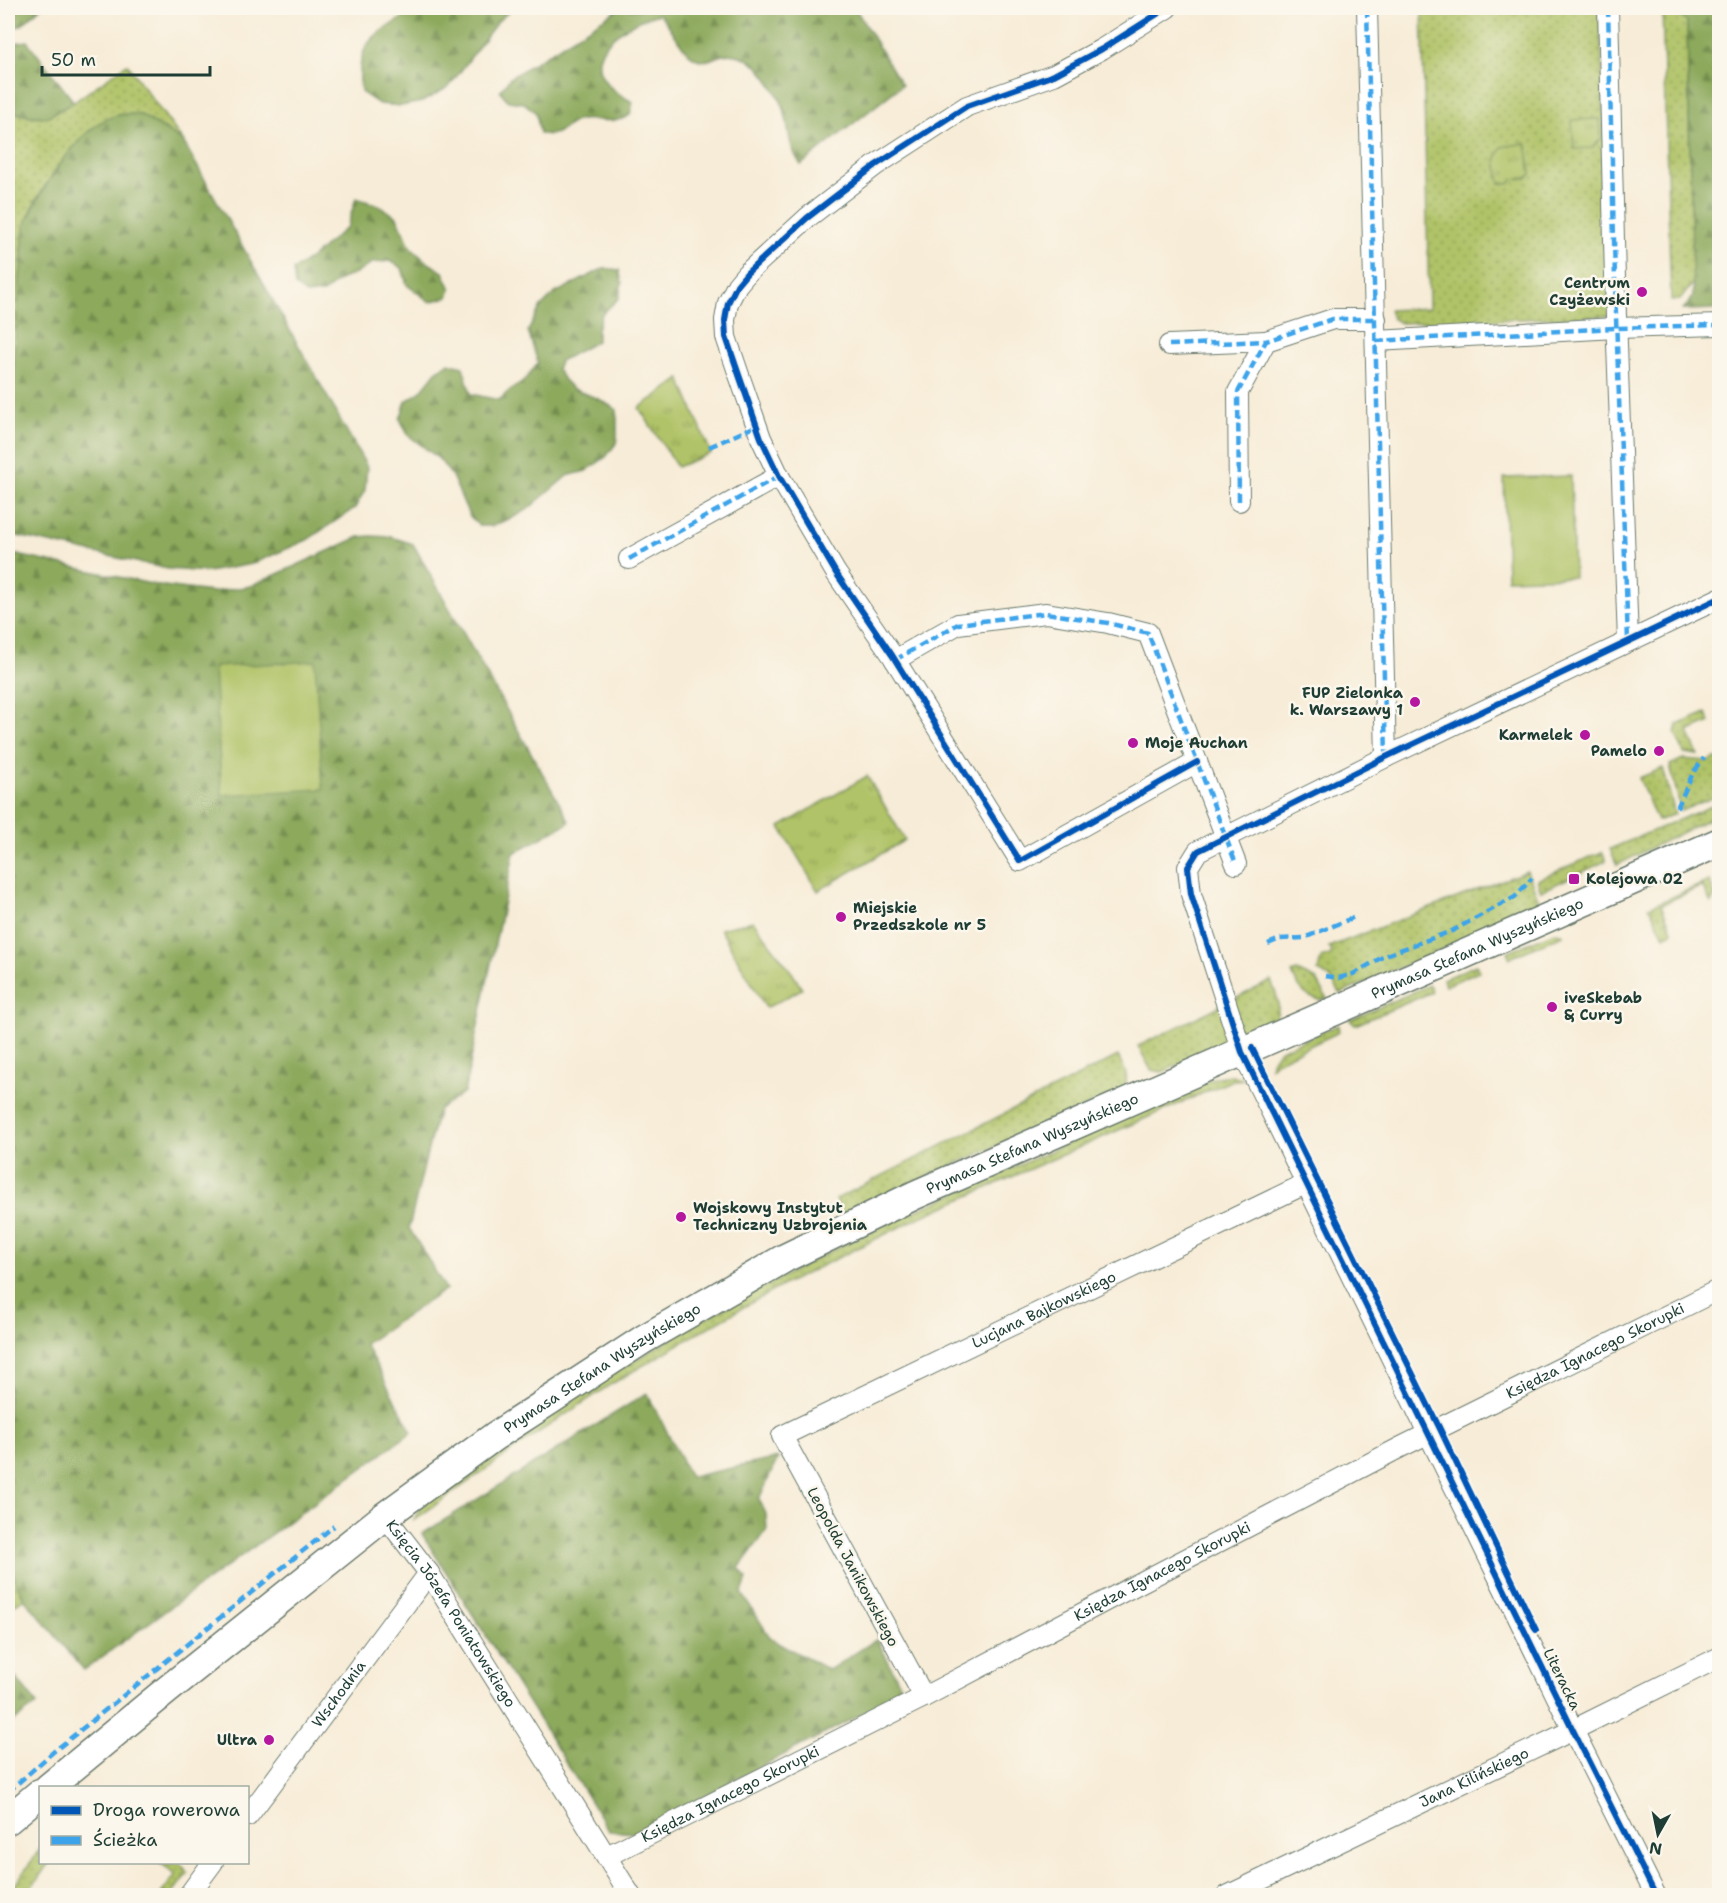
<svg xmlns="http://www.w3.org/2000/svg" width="1727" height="1903" viewBox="0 0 1727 1903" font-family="'Shantell Sans',sans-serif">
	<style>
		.grass { fill: url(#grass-dots); stroke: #68804e; stroke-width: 1.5 }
		.forest { fill: url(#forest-firs); stroke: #567348; stroke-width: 1.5 }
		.park { fill: url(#park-tufts); stroke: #68804e; stroke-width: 1.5 }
		.pitch { fill: #b0c367; stroke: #68804e; stroke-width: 1.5 }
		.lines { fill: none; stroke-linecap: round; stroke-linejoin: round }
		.street-casing { stroke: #6b7a6d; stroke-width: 22 }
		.secondary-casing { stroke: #6b7a6d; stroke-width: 31 }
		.street { stroke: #fff; stroke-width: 20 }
		.secondary { stroke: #fff; stroke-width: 28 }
		.quiet { stroke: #3da4eb; stroke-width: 4.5; stroke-dasharray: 9 4.5; stroke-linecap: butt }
		.cycleway-casing { stroke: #fbf7ec; stroke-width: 10 }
		.cycleway { stroke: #0057b8; stroke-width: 6 }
		.poi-dot { fill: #b5179e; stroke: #fbf7ec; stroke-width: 2 }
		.labels { text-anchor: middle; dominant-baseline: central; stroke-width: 5; stroke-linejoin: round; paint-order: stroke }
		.poi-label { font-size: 15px; font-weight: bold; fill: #1f3d34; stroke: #fbf7ec; text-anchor: end }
		.street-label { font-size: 15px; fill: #1f3d34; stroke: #fbf7ec }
	</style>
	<defs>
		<pattern id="grass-dots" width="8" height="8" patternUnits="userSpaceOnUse" patternTransform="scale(1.5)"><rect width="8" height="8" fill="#b0c367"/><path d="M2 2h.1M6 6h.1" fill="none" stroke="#8fa056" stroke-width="1.8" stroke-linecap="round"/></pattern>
		<pattern id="forest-firs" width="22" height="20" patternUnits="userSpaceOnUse" patternTransform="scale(1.5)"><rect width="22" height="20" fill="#8ca95c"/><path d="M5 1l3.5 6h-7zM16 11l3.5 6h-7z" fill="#728b4d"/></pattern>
		<pattern id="park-tufts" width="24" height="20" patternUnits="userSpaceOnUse" patternTransform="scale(1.5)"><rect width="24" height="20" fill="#b0c367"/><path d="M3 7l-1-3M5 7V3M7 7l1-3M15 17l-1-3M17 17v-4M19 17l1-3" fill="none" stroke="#8fa056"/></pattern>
	</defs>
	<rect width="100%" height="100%" fill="#fbf7ec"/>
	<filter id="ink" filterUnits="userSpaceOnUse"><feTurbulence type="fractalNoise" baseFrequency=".0167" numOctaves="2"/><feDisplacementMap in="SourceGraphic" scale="12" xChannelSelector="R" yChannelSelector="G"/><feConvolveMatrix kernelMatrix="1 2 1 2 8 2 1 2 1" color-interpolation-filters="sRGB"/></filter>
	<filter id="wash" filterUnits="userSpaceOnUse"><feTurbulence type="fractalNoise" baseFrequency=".008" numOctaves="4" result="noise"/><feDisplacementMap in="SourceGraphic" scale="24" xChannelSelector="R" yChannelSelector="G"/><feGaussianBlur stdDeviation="1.35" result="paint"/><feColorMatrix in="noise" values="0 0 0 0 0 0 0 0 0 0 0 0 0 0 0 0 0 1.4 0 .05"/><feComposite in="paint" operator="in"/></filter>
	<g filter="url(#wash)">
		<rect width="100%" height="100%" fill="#f7ecd7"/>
		<!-- grass -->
		<path class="grass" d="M 1382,8 L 1600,8 L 1611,316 L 1400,323 L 1392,318 L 1389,310 L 1429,308 L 1422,8 L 1382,9 Z
			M 1662,8 L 1670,8 L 1687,22 L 1693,283 L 1680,300 L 1671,301 Z
			M 127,64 L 183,141 L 141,115 L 79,141 L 58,166 L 36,200 L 24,227 L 8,439 L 8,106 L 14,112 L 28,116 L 47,117 L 74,102 Z
			M 1706,713 L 1710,722 L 1688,732 L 1698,755 L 1684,753 L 1675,733 L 1677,725 Z
			M 1715,758 L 1719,759 L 1719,795 L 1681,811 L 1670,765 L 1683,759 L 1708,761 Z
			M 1663,768 L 1675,814 L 1657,821 L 1639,778 Z
			M 1719,803 L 1719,814 L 1617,865 L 1610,849 Z
			M 1602,852 L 1606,861 L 1541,891 L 1537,880 Z
			M 1527,871 L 1539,901 L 1512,919 L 1340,994 C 1335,983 1330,976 1318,971 L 1321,958 L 1332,954 L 1329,947 Z
			M 1709,881 L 1715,895 L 1711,903 L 1702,886 L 1661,905 L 1673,932 L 1664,936 L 1649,907 Z
			M 1555,932 L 1561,933 L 1563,935 L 1510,958 L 1507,952 Z
			M 1476,965 L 1479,971 L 1445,986 L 1443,979 Z
			M 1297,971 L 1317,980 L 1327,999 C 1309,1003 1298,989 1292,973 Z
			M 1271,981 C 1278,997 1284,1013 1269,1025 L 1162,1072 L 1151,1070 L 1138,1046 Z
			M 1429,985 L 1432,992 L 1355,1025 L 1350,1020 Z
			M 1338,1025 L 1339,1032 L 1276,1062 L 1270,1068 L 1273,1058 L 1280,1050 Z
			M 1118,1056 C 1124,1069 1132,1078 1121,1091 L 842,1214 L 836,1199 Z
			M 1232,1075 L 1245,1079 L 1233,1080 L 916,1219 L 785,1284 L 698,1333 L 610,1385 L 526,1441 L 414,1520 L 419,1509 L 424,1503 L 452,1482 L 606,1378 L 693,1325 L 846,1243 L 911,1213 L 1217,1077 Z
			M 8,1565 L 24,1598 L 8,1610 Z
			M 40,1849 L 40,1862 L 49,1863 C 35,1881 32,1896 8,1895 Z
			M 160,1863 L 180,1863 L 188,1873 L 171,1895 L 160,1895 L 176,1874 Z"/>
		<!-- forest -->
		<path class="forest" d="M 8,8 L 40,8 L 21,26 L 8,28 Z
			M 418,8 L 513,8 L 497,22 L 449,87 L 422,102 L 401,106 L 379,104 L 361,92 C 353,36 380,34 418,8 Z
			M 620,8 L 855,8 L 902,85 L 801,165 C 788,146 790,135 785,113 C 783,100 766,76 757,66 C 747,57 732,51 719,56 C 711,59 706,63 697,59 C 682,54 672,25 659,14 C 608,28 567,69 633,102 L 630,115 C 613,126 597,117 579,120 C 570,122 563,131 554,134 C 550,135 545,134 540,134 L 536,113 L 524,103 L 508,101 L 500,91 L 510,78 Z
			M 1670,8 L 1719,8 L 1719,309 L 1683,310 L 1693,297 L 1687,22 Z
			M 27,41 L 74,102 L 47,117 L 28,116 L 14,112 L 8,106 L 8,44 Z
			M 132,114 L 141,115 L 183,141 L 367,467 L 365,490 L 355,508 L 307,540 L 252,564 L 208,572 L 168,569 L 8,534 L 8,439 L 24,227 C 39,194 79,123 118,115 C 122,114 127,114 132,114 Z
			M 356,198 L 378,205 L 397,217 L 411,248 L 427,262 L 443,272 L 451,289 L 448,297 L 430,302 L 407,285 L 402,268 L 390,261 L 372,263 L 357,273 L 341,279 L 323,293 L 306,294 L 295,286 L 293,270 L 311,258 L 347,227 Z
			M 604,268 L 619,270 L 622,283 L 619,298 L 602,314 L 597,329 L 597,341 L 560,361 L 557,369 L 564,380 L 573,389 L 599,399 L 617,410 L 617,442 L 606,457 L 586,471 L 567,476 L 527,510 L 514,517 L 492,526 L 479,526 L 469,515 L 452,476 L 439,459 L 408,435 L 400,419 L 406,401 L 420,392 L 436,372 L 449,363 L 463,367 L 471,394 L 499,400 L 509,391 L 524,381 L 538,363 L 528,331 L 540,308 L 555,293 Z
			M 371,536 L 391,537 L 413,544 L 570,822 L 514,853 L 464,1093 L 439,1109 L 430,1141 L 409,1228 L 446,1289 L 365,1344 L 412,1432 L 84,1670 L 24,1598 L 8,1565 L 8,553 L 156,585 L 212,592 L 251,586 L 359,537 Z
			M 647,1393 L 690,1477 L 778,1458 L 759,1499 L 766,1514 L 767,1530 L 739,1568 L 747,1579 L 742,1593 L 771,1639 L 829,1670 L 877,1639 L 904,1692 L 634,1833 L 609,1831 L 422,1534 Z
			M 8,1668 L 37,1704 L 8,1726 Z"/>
		<!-- park -->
		<path class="park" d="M 1600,119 L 1601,139 L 1592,148 L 1574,149 L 1572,120 Z
			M 1526,143 L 1531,174 L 1527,178 L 1513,179 L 1510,184 L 1500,183 L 1496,160 L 1502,147 Z
			M 680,379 L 711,453 L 677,467 L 639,408 Z
			M 867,776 L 905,840 L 818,891 L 780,827 Z
			M 753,921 L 793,974 L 802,989 L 766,1008 L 720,929 Z"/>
		<!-- pitch -->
		<path class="pitch" d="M 1571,476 L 1574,577 L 1507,579 L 1504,478 Z
			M 315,661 L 323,789 L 222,795 L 214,667 Z"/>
	</g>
	<g filter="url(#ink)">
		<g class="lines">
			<!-- street casing -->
			<g class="street-casing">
				<g id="street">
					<path d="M 1167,8 L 1102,49 L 1054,75 L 967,106 L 876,165 L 807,218 L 747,273 L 737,285 L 728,303 L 725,320 L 726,337 L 739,375 L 761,438 L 779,476 L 836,573 L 892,655 L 1020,861 L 1197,762"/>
					<path d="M 1367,8 L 1386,757"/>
					<path d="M 1608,8 L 1616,317 L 1628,641"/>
					<path d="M 1376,341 L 1616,328 L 1720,325"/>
					<path d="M 1169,345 L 1266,341"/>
					<path d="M 1239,501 L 1238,392 L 1266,341 L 1333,319 L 1376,319"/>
					<path d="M 629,559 L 779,476"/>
					<path d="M 895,660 L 958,624 L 1046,613 L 1108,623 L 1148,633 L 1236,864"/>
					<path id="s1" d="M 385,1516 L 429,1573 L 631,1896"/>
					<path id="s2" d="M 924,1697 L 782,1436 L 1307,1183"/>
					<path id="s3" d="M 248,1816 L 429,1573"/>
					<path id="s4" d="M 607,1856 L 924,1697 L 1130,1588 L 1401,1447 L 1720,1289"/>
					<path d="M 188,1896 L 213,1862"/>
					<path id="s5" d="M 1227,1896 L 1573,1730 L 1720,1657"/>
					<path d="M 1656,1896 L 1573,1730 L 1242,1052 L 1191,894 L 1188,867 L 1198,851 L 1386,757 L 1720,598"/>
				</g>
			</g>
			<!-- secondary casing -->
			<g class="secondary-casing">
				<g id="secondary">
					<path id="s6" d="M 48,1788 L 167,1690 L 385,1516 L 495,1436 L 644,1339 L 785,1258 L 915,1195 L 1720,842"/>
					<path d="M 8,1820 L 40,1793"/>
				</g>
			</g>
			<!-- street -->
			<use href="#street" class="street"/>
			<!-- secondary -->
			<use href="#secondary" class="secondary"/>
			<!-- quiet -->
			<path class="quiet" d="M 1367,8 L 1386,757
				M 1608,8 L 1616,317 L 1628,641
				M 1376,341 L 1616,328 L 1720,325
				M 1169,345 L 1266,341
				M 709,447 L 756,426
				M 1239,501 L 1238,392 L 1266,341 L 1333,319 L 1376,319
				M 629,559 L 779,476
				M 895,660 L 958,624 L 1046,613 L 1108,623 L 1148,633 L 1236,864
				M 1677,808 L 1693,773 L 1704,758
				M 1268,944 L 1280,939 L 1304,938 L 1357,916
				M 1325,976 L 1339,978 L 1353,974 L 1386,955 L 1452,931 L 1515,897 L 1532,878
				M 8,1792 L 52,1753 L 334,1526"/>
			<!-- cycleway casing -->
			<g class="cycleway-casing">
				<path id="cycleway" d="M 1167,8 L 1102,49 L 1054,75 L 967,106 L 876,165 L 807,218 L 747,273 L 737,285 L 728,303 L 725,320 L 726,337 L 739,375 L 761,438 L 779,476 L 836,573 L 892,655 L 1020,861 L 1197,762
					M 1252,1048 L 1440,1429 L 1536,1630
					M 1656,1896 L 1573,1730 L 1242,1052 L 1191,894 L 1188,867 L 1198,851 L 1386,757 L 1720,598"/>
			</g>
			<!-- cycleway -->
			<use href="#cycleway" class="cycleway"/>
		</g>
	</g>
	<!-- markers -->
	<g class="poi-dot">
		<circle cx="1642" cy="292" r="6"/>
		<circle cx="1415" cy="702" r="6"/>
		<circle cx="1585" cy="735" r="6"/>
		<circle cx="1133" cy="743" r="6"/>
		<circle cx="1659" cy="751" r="6"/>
		<rect x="1568" y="873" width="12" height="12" rx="3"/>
		<circle cx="841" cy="917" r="6"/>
		<circle cx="1552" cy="1007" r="6"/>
		<circle cx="681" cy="1217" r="6"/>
		<circle cx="269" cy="1740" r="6"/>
	</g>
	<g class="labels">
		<!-- poi labels -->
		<g class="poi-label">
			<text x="1630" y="283">Centrum<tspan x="1630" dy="17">Czyżewski</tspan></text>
			<text x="1403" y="693">FUP Zielonka<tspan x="1403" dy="17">k. Warszawy 1</tspan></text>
			<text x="1573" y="735">Karmelek</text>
			<text x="1145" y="743" text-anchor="start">Moje Auchan</text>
			<text x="1647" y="751">Pamelo</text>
			<text x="1586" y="879" text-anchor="start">Kolejowa 02</text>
			<text x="853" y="908" text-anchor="start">Miejskie<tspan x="853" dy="17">Przedszkole nr 5</tspan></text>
			<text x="1564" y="998" text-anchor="start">iveSkebab<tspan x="1564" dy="17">&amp; Curry</tspan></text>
			<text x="693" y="1208" text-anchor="start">Wojskowy Instytut<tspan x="693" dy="17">Techniczny Uzbrojenia</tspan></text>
			<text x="257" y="1740">Ultra</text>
		</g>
		<!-- street labels -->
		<g class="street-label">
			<text stroke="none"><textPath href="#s6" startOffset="1668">Prymasa Stefana Wyszyńskiego</textPath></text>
			<text stroke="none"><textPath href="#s6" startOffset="1182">Prymasa Stefana Wyszyńskiego</textPath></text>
			<text stroke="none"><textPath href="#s2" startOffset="588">Lucjana Bajkowskiego</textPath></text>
			<text stroke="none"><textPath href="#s4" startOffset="1110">Księdza Ignacego Skorupki</textPath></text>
			<text stroke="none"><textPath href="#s6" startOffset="696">Prymasa Stefana Wyszyńskiego</textPath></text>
			<text transform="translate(853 1567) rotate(62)">Leopolda Janikowskiego</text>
			<text stroke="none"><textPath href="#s4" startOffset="624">Księdza Ignacego Skorupki</textPath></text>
			<text stroke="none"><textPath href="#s1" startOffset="118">Księcia Józefa Poniatowskiego</textPath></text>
			<text transform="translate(1562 1679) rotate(64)">Literacka</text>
			<text stroke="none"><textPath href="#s3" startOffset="152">Wschodnia</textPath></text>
			<text stroke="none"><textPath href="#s5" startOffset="274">Jana Kilińskiego</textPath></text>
			<text stroke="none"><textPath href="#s4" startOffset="138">Księdza Ignacego Skorupki</textPath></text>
		</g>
	</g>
	<!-- margin -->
	<rect width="1727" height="1903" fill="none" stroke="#fbf7ec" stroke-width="30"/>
	<!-- legend -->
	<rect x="39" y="1786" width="210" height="78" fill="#fbf7ec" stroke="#a3ada2" stroke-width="1.5"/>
	<rect x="51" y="1806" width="30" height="9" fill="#0057b8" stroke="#a3ada2" stroke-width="1.5"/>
	<text x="93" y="1816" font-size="18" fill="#1f3d34">Droga rowerowa</text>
	<rect x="51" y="1836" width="30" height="9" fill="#3da4eb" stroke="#a3ada2" stroke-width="1.5"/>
	<text x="93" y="1846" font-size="18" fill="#1f3d34">Ścieżka</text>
	<!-- north arrow -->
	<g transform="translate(1658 1834) rotate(189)" stroke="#fbf7ec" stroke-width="4.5" paint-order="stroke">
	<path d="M0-4.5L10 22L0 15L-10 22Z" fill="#1f3d34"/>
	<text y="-9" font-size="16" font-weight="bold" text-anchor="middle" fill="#1f3d34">N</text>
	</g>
	<!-- scale -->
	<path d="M42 66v9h168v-9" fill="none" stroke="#1f3d34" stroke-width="3"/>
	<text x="51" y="66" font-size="18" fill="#1f3d34" stroke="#fbf7ec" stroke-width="4.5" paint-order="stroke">50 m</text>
</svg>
